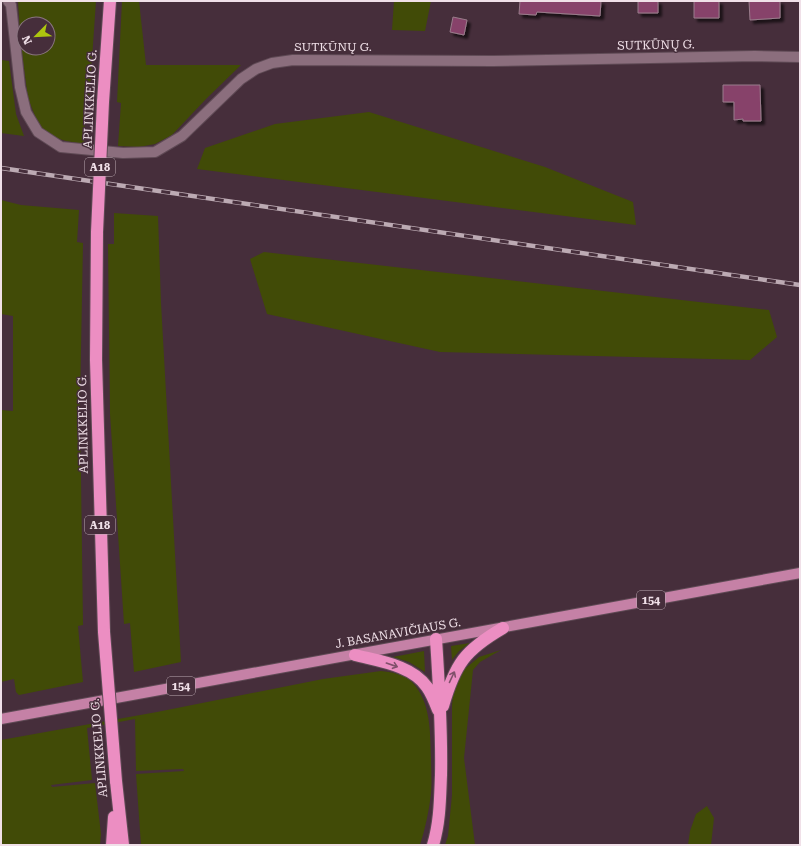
<svg xmlns="http://www.w3.org/2000/svg" width="801" height="846" viewBox="0 0 801 846" font-family="'Roboto Serif',serif">
	<style>
		.green { fill: #414b07; fill-rule: evenodd }
		.building { fill: #87436a; stroke: #997c8b; filter: url(#shadow) }
		.lines { fill: none; stroke-linecap: round; stroke-linejoin: round }
		.street-casing { stroke: #5f4a55; stroke-width: 12 }
		.primary-casing { stroke: #5f4a55; stroke-width: 12 }
		.highway-casing { stroke: #5f4a55; stroke-width: 14 }
		.street { stroke: #8b6e7d; stroke-width: 10 }
		.primary { stroke: #c581a6; stroke-width: 10 }
		.highway { stroke: #ec8ec2; stroke-width: 12 }
		.rail-casing { stroke: #bcaab3; stroke-width: 4.5 }
		.rail { stroke: #462e3b; stroke-width: 3; stroke-dasharray: 9; stroke-linecap: butt }
		.highway-bridge-casing { stroke: #5f4a55; stroke-width: 14; stroke-linecap: butt }
		.highway-bridge { stroke: #ec8ec2; stroke-width: 12 }
		.oneway { stroke: #80506a }
		.labels { text-anchor: middle; dominant-baseline: central; stroke-width: 3; stroke-linejoin: round; paint-order: stroke }
		.shield { fill: #462e3b; stroke: #bdabb4; stroke-width: 1 }
		.shield-label { font-size: 11px; font-weight: bold; fill: #f0e0e8 }
		.street-label { font-size: 12px; fill: #f0e0e8; stroke: #462e3b }
	</style>
	<defs>
		<filter id="shadow"><feDropShadow dx="3.5" dy="3.5" stdDeviation="1" flood-color="#0009"/></filter>
	</defs>
	<rect width="100%" height="100%" fill="#462e3b"/>
	<!-- green -->
	<path class="green" d="M 20,1 L 96,1 L 89,102 L 86,102 L 84,144 L 66,141 L 53,137 L 43,129 L 35,116 L 28,98 L 21,46 L 18,2 ZM 24,24 L 48,24 L 48,48 L 24,48 Z
		M 122,1 L 139,1 L 146,65 L 241,65 L 206,99 L 172,135 L 155,144 L 139,147 L 118,146 L 121,103 L 117,102 Z
		M 394,1 L 431,1 L 425,31 L 392,30 Z
		M 1,60 L 9,61 L 16,114 L 24,136 L 1,133 Z
		M 369,112 L 545,167 L 633,202 L 636,225 L 197,169 L 205,148 L 275,124 Z
		M 1,200 L 21,205 L 79,210 L 77,242 L 83,243 L 80,403 L 83,625 L 78,626 L 83,682 L 19,695 L 16,692 L 14,679 L 1,682 L 1,410 L 13,411 L 13,316 L 1,314 Z
		M 114,213 L 158,216 L 161,303 L 181,662 L 134,672 L 130,623 L 124,624 L 110,414 L 108,244 L 114,244 Z
		M 264,252 L 769,310 L 777,337 L 750,360 L 440,352 L 267,314 L 250,259 Z
		M 470,643 L 459,651 L 452,660 L 451,646 Z
		M 501,650 L 480,662 L 473,670 L 464,758 L 475,845 L 445,845 L 448,836 L 452,795 L 452,705 L 454,687 L 461,672 L 479,657 Z
		M 424,651 L 425,672 L 409,662 L 393,657 Z
		M 381,671 C 391,672 404,674 412,682 C 431,702 430,731 431,757 C 431,769 432,782 431,794 C 429,811 425,829 420,845 L 141,845 L 136,774 L 184,771 L 183,769 L 136,771 L 135,719 L 87,728 L 92,780 L 51,785 L 52,787 L 95,783 L 101,834 L 100,845 L 1,845 L 1,740 L 157,712 L 323,679 Z
		M 707,806 L 714,818 L 711,845 L 688,845 L 690,831 L 696,814 Z"/>
	<!-- building -->
	<path class="building" d="M 520,1 L 601,1 L 600,16 L 537,12 L 536,15 L 519,14 Z
		M 638,1 L 658,1 L 658,13 L 638,13 Z
		M 694,1 L 719,1 L 719,18 L 694,18 Z
		M 749,1 L 780,1 L 780,18 L 750,20 Z
		M 453,17 L 467,20 L 464,35 L 450,32 Z
		M 723,85 L 760,85 L 761,121 L 743,121 L 743,119 L 734,120 L 734,102 L 723,102 Z"/>
	<g class="lines">
		<!-- street casing -->
		<g class="street-casing">
			<path id="street" d="M 8,1 L 11,5 L 20,87 L 26,112 L 38,132 L 61,147 L 123,153 L 155,152 L 182,136 L 241,79 L 256,69 L 272,63 L 293,60 L 493,61 L 755,56 L 800,57"/>
		</g>
		<!-- primary casing -->
		<g class="primary-casing">
			<path id="primary" d="M 1,719 L 800,573"/>
		</g>
		<!-- highway casing -->
		<g class="highway-casing">
			<path id="highway" d="M 103,102 L 110,1
				M 97,232 L 96,360 L 104,632
				M 355,655 C 378,661 412,665 427,687 C 432,694 435,702 438,710
				M 443,706 C 455,664 465,650 503,628
				M 116,781 L 123,845
				M 112,845 L 114,817
				M 433,845 C 440,822 440,799 441,775 C 442,730 439,684 436,639"/>
		</g>
		<!-- street -->
		<use href="#street" class="street"/>
		<!-- primary -->
		<use href="#primary" class="primary"/>
		<!-- highway -->
		<use href="#highway" class="highway"/>
		<!-- rail casing -->
		<g class="rail-casing">
			<path id="rail" d="M 1,168 L 800,285"/>
		</g>
		<!-- rail -->
		<use href="#rail" class="rail"/>
		<!-- highway-bridge casing -->
		<g class="highway-bridge-casing">
			<path id="highway-bridge" d="M 97,232 L 103,102
				M 104,632 L 116,781"/>
		</g>
		<!-- highway-bridge -->
		<use href="#highway-bridge" class="highway-bridge"/>
	</g>
	<!-- one-way arrows -->
	<defs><path id="oneway-shaft" d="M-6 0H5M1.5-3L5.5 0L1.5 3" fill="none" stroke-width="1.6" stroke-linecap="round" stroke-linejoin="round"/></defs>
	<g class="oneway">
		<use href="#oneway-shaft" transform="translate(392 665) rotate(19)"/>
		<use href="#oneway-shaft" transform="translate(452 677) rotate(-65)"/>
	</g>
	<g class="labels">
		<!-- shield labels -->
		<g class="shield">
			<rect x="85" y="158" width="30" height="18" rx="3"/>
			<rect x="85" y="516" width="30" height="18" rx="3"/>
			<rect x="637" y="591" width="28" height="18" rx="3"/>
			<rect x="167" y="677" width="28" height="18" rx="3"/>
		</g>
		<g class="shield-label">
			<text x="100" y="167">A18</text>
			<text x="100" y="525">A18</text>
			<text x="651" y="600">154</text>
			<text x="181" y="686">154</text>
		</g>
		<!-- street labels -->
		<g class="street-label">
			<text transform="translate(656 45) rotate(-1)">SUTKŪNŲ G.</text>
			<text x="333" y="47">SUTKŪNŲ G.</text>
			<text transform="translate(90 99) rotate(-87)">APLINKKELIO G.</text>
			<text transform="translate(83 424) rotate(-91)">APLINKKELIO G.</text>
			<text transform="translate(398 633) rotate(-10)">J. BASANAVIČIAUS G.</text>
			<text transform="translate(99 748) rotate(-95)">APLINKKELIO G.</text>
		</g>
	</g>
	<!-- border -->
	<rect width="801" height="846" fill="none" stroke="#f0e0e8" stroke-width="4"/>
	<!-- north arrow -->
	<g transform="translate(36 36) rotate(246)"><circle r="19" fill="#462e3b" stroke="#8a7580"/>
	<path d="M0-3L7 15L0 10L-7 15Z" fill="#adc60f"/>
	<text y="-6" font-size="11" font-weight="bold" text-anchor="middle" fill="#f0e0e8">N</text>
	</g>
</svg>
